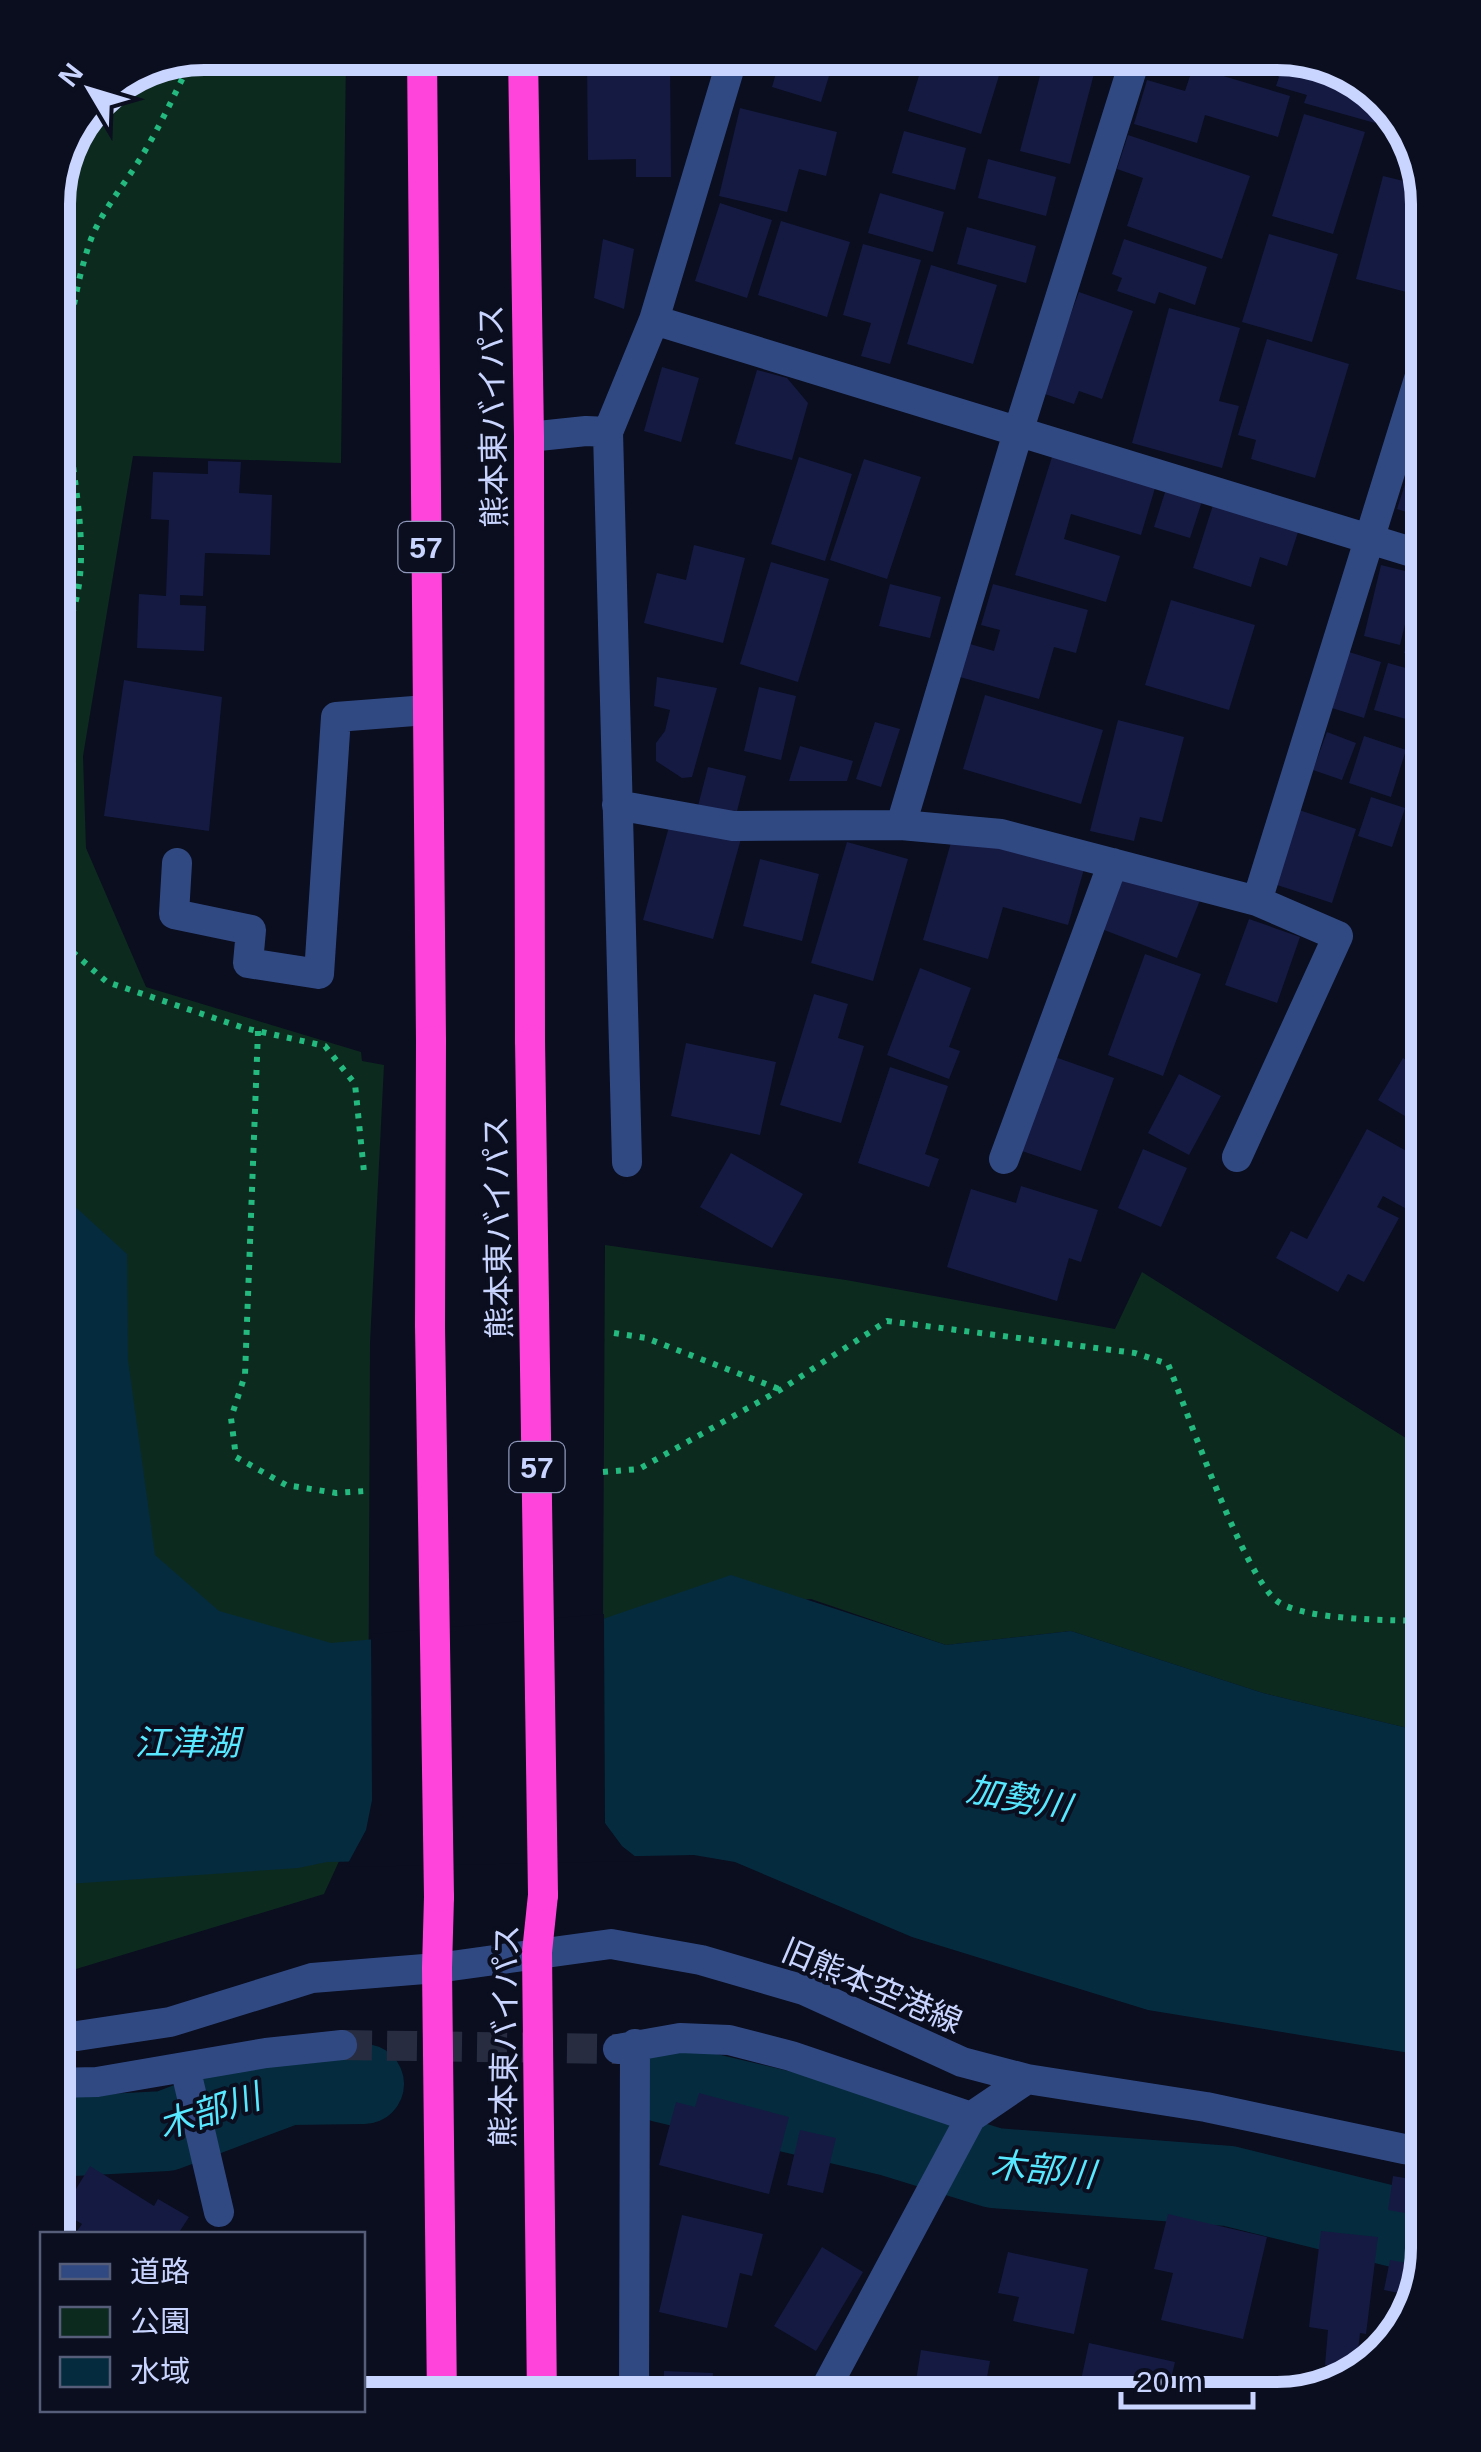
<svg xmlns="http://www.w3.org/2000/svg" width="1481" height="2452" viewBox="0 0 1481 2452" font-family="Helvetica,'Noto Sans JP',sans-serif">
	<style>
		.green { fill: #0d2a1f }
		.water { fill: #052c3e }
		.pier { fill: #0a0e1f }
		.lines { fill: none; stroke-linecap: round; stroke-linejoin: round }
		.river { stroke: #052c3e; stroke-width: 80 }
		.building { fill: #151a42 }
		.minor-tunnel { stroke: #272c41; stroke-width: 30; stroke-dasharray: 30 15; stroke-linecap: butt }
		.path { stroke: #23b97f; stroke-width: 6; stroke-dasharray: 5 8; stroke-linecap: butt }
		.minor { stroke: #314983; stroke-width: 30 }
		.highway { stroke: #ff44db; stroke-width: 30 }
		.highway-bridge { stroke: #ff44db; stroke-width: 30 }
		.labels { text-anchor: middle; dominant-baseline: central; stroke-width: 8; stroke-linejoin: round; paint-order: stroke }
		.shield { fill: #0a0e1f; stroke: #9099bc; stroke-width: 2.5 }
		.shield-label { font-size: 30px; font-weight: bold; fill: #c9d4ff }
		.street-label { font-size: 32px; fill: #c9d4ff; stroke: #0a0e1f }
		.water-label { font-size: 35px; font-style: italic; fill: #57e8ff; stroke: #0a0e1f }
		.rim { fill: none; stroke: #c9d4ff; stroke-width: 12 }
	</style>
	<rect width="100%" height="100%" fill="#0a0e1f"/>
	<!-- green -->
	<path class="green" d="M 204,53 L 346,53 L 341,463 L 133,456 L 83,756 L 86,848 L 146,987 L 361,1052 L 362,1061 L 384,1065 L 370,1343 L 368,1798 L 324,1894 L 53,1976 L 53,195 L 97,97 Z
		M 605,1245 L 846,1280 L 1115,1329 L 1142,1272 L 1428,1452 L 1428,1733 L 1263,1693 L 1071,1631 L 946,1645 L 811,1599 L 603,1619 Z"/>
	<!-- water -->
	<path class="water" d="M 53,1163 L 70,1202 L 127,1254 L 128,1360 L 155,1555 L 219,1611 L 331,1643 L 603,1619 L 731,1575 L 946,1645 L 1071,1631 L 1263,1693 L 1428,1733 L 1428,2056 L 1148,2010 L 912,1937 L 735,1862 L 694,1855 L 327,1862 L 298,1868 L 53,1885 Z"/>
	<!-- pier -->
	<path class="pier" d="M 604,1614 L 605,1823 L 622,1846 L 641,1861 L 346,1867 L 366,1830 L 372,1800 L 371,1634 Z"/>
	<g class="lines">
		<!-- river -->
		<path class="river" d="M 661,2082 L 890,2136 L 994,2168 L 1229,2186 L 1428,2235
			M 53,2137 L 166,2131 L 288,2085 L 364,2084"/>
	</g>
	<!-- building -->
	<path class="building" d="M 782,53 L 836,53 L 821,102 L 772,87 Z
		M 926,53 L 1006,53 L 981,134 L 908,111 Z
		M 1046,53 L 1099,55 L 1070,164 L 1020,151 Z
		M 1193,53 L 1235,53 L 1231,65 Z
		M 670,60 L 671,177 L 636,177 L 636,159 L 588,160 L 587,62 Z
		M 1315,62 L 1362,78 L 1381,101 L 1375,123 L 1304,103 L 1307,95 L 1276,86 L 1281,71 L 1310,79 Z
		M 1193,67 L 1290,96 L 1278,137 L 1205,115 L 1197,143 L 1134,124 L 1147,80 L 1185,91 Z
		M 740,108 L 837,132 L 826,176 L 799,169 L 787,212 L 719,196 Z
		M 1304,114 L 1365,132 L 1333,234 L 1272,216 Z
		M 904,131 L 966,148 L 955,190 L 892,173 Z
		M 1128,135 L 1250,176 L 1222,259 L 1127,226 L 1143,178 L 1117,169 Z
		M 988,159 L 1056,177 L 1046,216 L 978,198 Z
		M 1383,176 L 1424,186 L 1428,204 L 1426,297 L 1356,279 Z
		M 880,193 L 944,212 L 933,252 L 868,233 Z
		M 720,203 L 772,220 L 747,298 L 695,281 Z
		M 781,221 L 850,242 L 827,317 L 758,295 Z
		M 967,227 L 1036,246 L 1026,283 L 957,264 Z
		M 1269,234 L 1338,254 L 1312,342 L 1242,322 Z
		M 603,239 L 634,249 L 624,309 L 594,298 Z
		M 1124,239 L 1207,267 L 1195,305 L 1159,292 L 1155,304 L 1117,291 L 1122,278 L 1112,274 Z
		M 863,244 L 921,260 L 890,364 L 861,356 L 871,323 L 843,315 Z
		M 931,265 L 997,285 L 973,364 L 907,344 Z
		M 1079,292 L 1133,311 L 1102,399 L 1079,391 L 1074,404 L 1042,393 Z
		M 1169,308 L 1240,328 L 1219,401 L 1239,406 L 1222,468 L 1132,443 Z
		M 1267,339 L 1349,364 L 1315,478 L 1251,459 L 1256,440 L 1238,435 Z
		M 662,367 L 699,378 L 681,442 L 644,431 Z
		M 757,370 L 787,378 L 808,403 L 792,460 L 735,444 Z
		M 1417,447 L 1428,451 L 1428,519 L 1397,509 Z
		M 799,457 L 852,474 L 825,561 L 771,544 Z
		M 1052,457 L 1155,488 L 1141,535 L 1071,514 L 1064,539 L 1120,556 L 1106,602 L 1015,575 Z
		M 864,459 L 921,477 L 887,579 L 830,560 Z
		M 208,461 L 241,462 L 239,493 L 272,495 L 270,555 L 205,553 L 203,596 L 180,595 L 180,605 L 206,606 L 204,651 L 137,648 L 139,594 L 166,596 L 169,520 L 151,519 L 153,472 L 208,474 Z
		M 1167,486 L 1203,498 L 1190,538 L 1154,527 Z
		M 1213,505 L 1298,532 L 1287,566 L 1260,557 L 1251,587 L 1193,568 Z
		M 694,545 L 745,558 L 723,643 L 644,623 L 657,573 L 686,580 Z
		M 771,562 L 829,579 L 798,682 L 740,664 Z
		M 1381,565 L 1417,574 L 1400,645 L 1364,636 Z
		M 1425,576 L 1428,577 L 1428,660 L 1404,653 Z
		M 890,584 L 941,597 L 930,638 L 879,626 Z
		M 993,584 L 1088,610 L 1076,653 L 1054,647 L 1039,699 L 960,677 L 970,644 L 994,651 L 1000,630 L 981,625 Z
		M 1171,600 L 1255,625 L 1229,710 L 1145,685 Z
		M 1349,652 L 1381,662 L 1364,718 L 1332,708 Z
		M 1388,663 L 1427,674 L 1413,721 L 1374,710 Z
		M 657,677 L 717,688 L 692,777 L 682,778 L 656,761 L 656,743 L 665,731 L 670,710 L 654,706 Z
		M 124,680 L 222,697 L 209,831 L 104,816 Z
		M 759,687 L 796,696 L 781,760 L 744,751 Z
		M 985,695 L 1103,730 L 1081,804 L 963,769 Z
		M 1118,720 L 1184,737 L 1162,822 L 1140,817 L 1134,841 L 1090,831 Z
		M 1427,720 L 1428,720 L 1428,790 L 1409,784 Z
		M 875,722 L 900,729 L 881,787 L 856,779 Z
		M 1327,732 L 1356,743 L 1342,780 L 1313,770 Z
		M 1364,736 L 1406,750 L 1391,797 L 1349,783 Z
		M 800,746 L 853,761 L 847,781 L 789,781 Z
		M 708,767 L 746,776 L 736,815 L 698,806 Z
		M 1371,797 L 1405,808 L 1392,847 L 1358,836 Z
		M 1296,809 L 1356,829 L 1332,903 L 1271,883 Z
		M 672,816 L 742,835 L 713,939 L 643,920 Z
		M 954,832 L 1084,869 L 1068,925 L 1003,907 L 988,959 L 923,940 Z
		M 847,842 L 908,859 L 873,981 L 811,963 Z
		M 760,859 L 819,874 L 802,941 L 743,926 Z
		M 1122,870 L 1200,900 L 1177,958 L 1099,928 Z
		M 1249,919 L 1300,937 L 1277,1003 L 1225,985 Z
		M 1428,928 L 1428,954 L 1425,955 L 1416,933 Z
		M 1145,954 L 1201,974 L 1163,1076 L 1108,1055 Z
		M 1428,964 L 1428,1033 L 1426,1033 L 1420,965 Z
		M 920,968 L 971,988 L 949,1047 L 960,1051 L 949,1079 L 887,1055 Z
		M 814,994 L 848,1004 L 838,1038 L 864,1046 L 841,1123 L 780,1105 Z
		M 686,1043 L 776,1062 L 760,1135 L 671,1116 Z
		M 1055,1057 L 1114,1078 L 1081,1171 L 1022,1151 Z
		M 1403,1058 L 1428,1074 L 1428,1107 L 1420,1102 L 1410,1119 L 1378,1100 Z
		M 890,1067 L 948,1086 L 925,1154 L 939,1159 L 929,1187 L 858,1163 Z
		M 1179,1074 L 1221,1096 L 1189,1155 L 1148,1133 Z
		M 1367,1129 L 1428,1163 L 1428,1212 L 1425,1219 L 1383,1196 L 1377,1207 L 1399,1218 L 1364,1282 L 1348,1274 L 1338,1292 L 1276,1258 L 1291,1231 L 1307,1239 Z
		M 1143,1149 L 1187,1168 L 1161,1227 L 1118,1208 Z
		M 731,1153 L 803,1194 L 772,1248 L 700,1207 Z
		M 1021,1186 L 1098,1210 L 1081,1262 L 1069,1258 L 1057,1301 L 947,1267 L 971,1189 L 1016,1203 Z
		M 699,2093 L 789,2117 L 769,2194 L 659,2165 L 676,2102 L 695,2107 Z
		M 800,2130 L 836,2138 L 823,2193 L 787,2185 Z
		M 90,2166 L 154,2206 L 158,2199 L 189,2217 L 178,2234 L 75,2234 L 82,2224 L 62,2212 Z
		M 1393,2176 L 1428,2182 L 1428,2217 L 1388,2210 Z
		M 53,2214 L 71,2224 L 66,2234 L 53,2234 Z
		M 1168,2214 L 1267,2237 L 1243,2339 L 1161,2320 L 1173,2273 L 1154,2269 Z
		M 682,2215 L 763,2234 L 752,2276 L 740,2273 L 727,2328 L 659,2312 Z
		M 1321,2231 L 1378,2237 L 1366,2334 L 1360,2333 L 1356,2369 L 1325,2365 L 1328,2330 L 1309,2327 Z
		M 822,2247 L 863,2272 L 816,2351 L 774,2326 Z
		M 1008,2252 L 1088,2269 L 1074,2334 L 1013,2321 L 1019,2297 L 998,2293 Z
		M 1390,2260 L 1419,2265 L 1413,2296 L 1384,2290 Z
		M 1089,2343 L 1175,2362 L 1166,2399 L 1077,2399 Z
		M 921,2350 L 990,2361 L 983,2399 L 913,2399 Z
		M 664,2371 L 713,2373 L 712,2399 L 663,2399 Z"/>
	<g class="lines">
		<!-- minor-tunnel -->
		<path class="minor-tunnel" d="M 342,2045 L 618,2049"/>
		<!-- path -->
		<path class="path" d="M 53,220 L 105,93
			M 53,648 C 108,580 65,469 66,387 C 66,344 74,293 87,251 C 97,216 121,190 140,159 C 160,127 176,91 193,57
			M 53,935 L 107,982 L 244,1028 L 325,1046 L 355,1084 L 364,1172
			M 258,1031 L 245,1375 L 231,1418 L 236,1457 L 286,1485 L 336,1493 L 365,1491
			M 614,1333 L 646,1338 L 779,1389
			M 603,1472 L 639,1469 L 780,1390 L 887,1321 L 1135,1353 L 1168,1364 C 1187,1411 1244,1576 1277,1601 C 1304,1621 1394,1620 1428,1621"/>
		<!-- minor -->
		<path class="minor" d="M 734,53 L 654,320 L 1428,557
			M 1137,53 L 1019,429 L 901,825 L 1001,834 L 1257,901 L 1428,350
			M 529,437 L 586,431 L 608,432
			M 617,805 L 733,826 L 901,825
			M 177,863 L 174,914 L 251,930 L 248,963 L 319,974 L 336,717 L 427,710
			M 1237,1157 L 1338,936 L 1257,901
			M 1004,1159 L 1113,863
			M 627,1162 L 608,432 L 654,320
			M 53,2035 L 77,2036 L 170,2022 L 312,1978 L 437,1968 L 611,1944 L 701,1960 L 804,1990 L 962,2062 L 1027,2079 L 1206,2107 L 1404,2149 L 1428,2152
			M 618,2049 L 680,2038 L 729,2040 L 791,2056 L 971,2117 L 1027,2079
			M 185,2067 L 219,2212
			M 53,2083 L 97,2082 L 266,2053 L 342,2045
			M 634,2399 L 635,2044
			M 820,2399 L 971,2117"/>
		<!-- highway -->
		<path class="highway" d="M 422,53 L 431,1041
			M 523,53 L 529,437 L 530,1040
			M 439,1897 L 437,1968 L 442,2399
			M 542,2399 L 537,1952 L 543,1895"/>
		<!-- highway-bridge -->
		<path class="highway-bridge" d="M 530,1040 L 543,1895
			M 431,1041 L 430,1326 L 439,1897"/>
	</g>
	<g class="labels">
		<!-- shield labels -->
		<g class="shield">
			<rect x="398.5" y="522" width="55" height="50" rx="8"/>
			<rect x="509.5" y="1442" width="55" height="50" rx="8"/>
		</g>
		<g class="shield-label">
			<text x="426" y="547">57</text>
			<text x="537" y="1467">57</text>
		</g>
		<!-- street labels -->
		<g class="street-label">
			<text transform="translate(493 416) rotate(-91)">熊本東バイパス</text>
			<text transform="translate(498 1227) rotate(-91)">熊本東バイパス</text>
			<text transform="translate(872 1986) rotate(23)">旧熊本空港線</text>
			<text transform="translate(505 2036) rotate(-89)">熊本東バイパス</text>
		</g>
		<!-- water labels -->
		<g class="water-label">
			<text x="187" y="1742">江津湖</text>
			<text transform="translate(1019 1798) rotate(11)">加勢川</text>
			<text transform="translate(209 2111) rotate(-18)">木部川</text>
			<text transform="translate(1043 2169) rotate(6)">木部川</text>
		</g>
	</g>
	<!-- crop -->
	<path d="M0 0H1481V2452H0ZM204 70H1277A134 134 0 0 1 1411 204V2248A134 134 0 0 1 1277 2382H204A134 134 0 0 1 70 2248V204A134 134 0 0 1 204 70Z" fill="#0a0e1f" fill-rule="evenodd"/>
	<path class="rim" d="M204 70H1277A134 134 0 0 1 1411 204V2248A134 134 0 0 1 1277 2382H204A134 134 0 0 1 70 2248V204A134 134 0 0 1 204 70Z"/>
	<!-- legend -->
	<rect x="40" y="2232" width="325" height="180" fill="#0a0e1f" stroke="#565d79" stroke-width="2.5"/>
	<rect x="60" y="2264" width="50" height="15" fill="#314983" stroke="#565d79" stroke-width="2.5"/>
	<text x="130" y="2282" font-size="30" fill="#c9d4ff">道路</text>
	<rect x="60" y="2307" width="50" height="30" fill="#0d2a1f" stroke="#565d79" stroke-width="2.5"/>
	<text x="130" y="2332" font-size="30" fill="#c9d4ff">公園</text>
	<rect x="60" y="2357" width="50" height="30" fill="#052c3e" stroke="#565d79" stroke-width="2.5"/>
	<text x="130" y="2382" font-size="30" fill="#c9d4ff">水域</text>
	<!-- north arrow -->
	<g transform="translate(90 90) rotate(308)" stroke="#0a0e1f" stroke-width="8" paint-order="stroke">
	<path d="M0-8L18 38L0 25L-18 38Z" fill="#c9d4ff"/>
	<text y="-15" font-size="28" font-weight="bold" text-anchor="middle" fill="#c9d4ff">N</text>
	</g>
	<!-- scale -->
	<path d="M1121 2392v15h132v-15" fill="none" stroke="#c9d4ff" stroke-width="5"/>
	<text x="1136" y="2392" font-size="30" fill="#c9d4ff" stroke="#0a0e1f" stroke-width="8" paint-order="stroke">20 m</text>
</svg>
